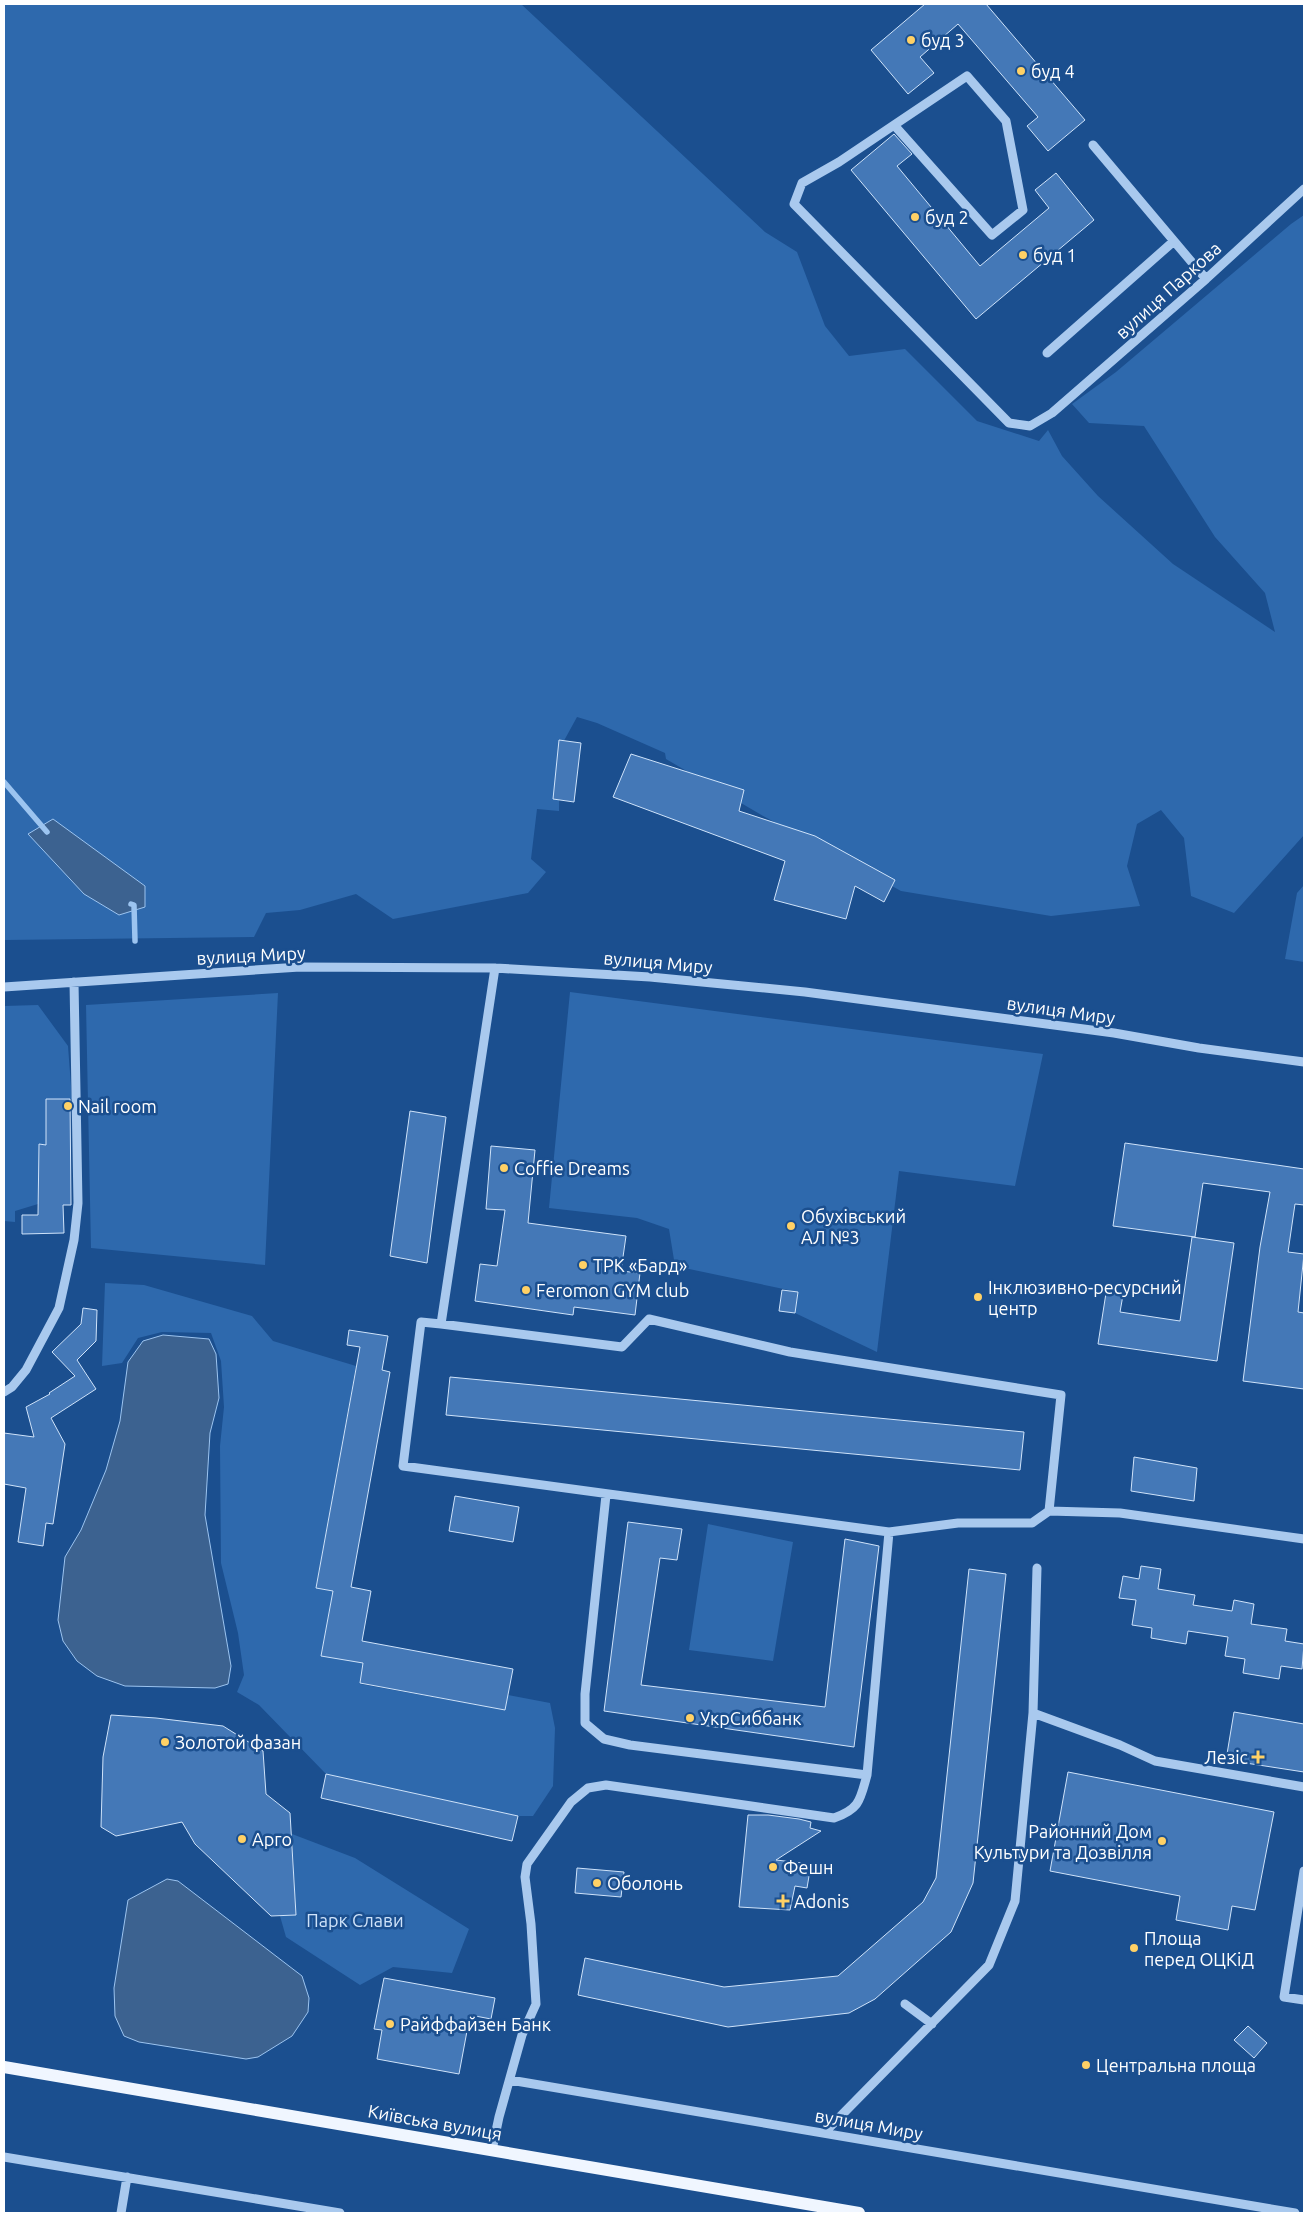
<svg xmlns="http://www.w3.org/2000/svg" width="1308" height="2217" viewBox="0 0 1308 2217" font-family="Ubuntu,sans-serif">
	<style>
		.green { fill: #2e69ad }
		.water { fill: #3c6290; stroke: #9cc4f0 }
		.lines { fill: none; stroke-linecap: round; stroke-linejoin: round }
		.stream { stroke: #9cc4f0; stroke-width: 5.5 }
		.building { fill: #4478b7; stroke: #cfe3fa }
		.minor { stroke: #a9c9ee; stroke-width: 9 }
		.major { stroke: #f0f6ff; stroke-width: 12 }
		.poi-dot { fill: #ffd166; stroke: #1b4f8f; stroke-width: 2 }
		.labels { text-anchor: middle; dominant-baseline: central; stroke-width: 5; stroke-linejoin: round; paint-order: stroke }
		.poi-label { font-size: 18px; fill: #fff; stroke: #1b4f8f; text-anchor: start }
		.street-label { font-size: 18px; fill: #fff; stroke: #1b4f8f }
		.park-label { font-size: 18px; fill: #cfe3fa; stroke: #1b4f8f }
	</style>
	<rect width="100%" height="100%" fill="#1b4f8f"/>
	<!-- green -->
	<path class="green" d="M 4,4 L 521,4 L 765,232 L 797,252 L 825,326 L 849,356 L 905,349 L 977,421 L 1039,441 L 1048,430 L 1062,456 L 1098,496 L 1173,564 L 1275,632 L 1265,593 L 1215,537 L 1144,426 L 1089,423 L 1072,404 L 1116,372 L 1291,224 L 1304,215 L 1304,835 L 1234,913 L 1191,896 L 1184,838 L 1161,810 L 1137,824 L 1127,866 L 1140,906 L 1051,916 L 901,891 L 765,817 L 666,759 L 665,753 L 597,723 L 577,717 L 560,748 L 559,811 L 537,809 L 531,859 L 546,872 L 528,893 L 393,919 L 356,894 L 300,910 L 266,913 L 254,937 L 4,940 Z
		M 1304,885 L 1304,962 L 1285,959 L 1297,893 Z
		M 570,992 L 1043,1054 L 1015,1186 L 899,1171 L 877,1352 L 795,1313 L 798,1292 L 675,1266 L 669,1229 L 637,1218 L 549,1208 Z
		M 278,993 L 265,1265 L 91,1248 L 86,1005 Z
		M 38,1005 L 68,1046 L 72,1099 L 46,1099 L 46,1145 L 39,1145 L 38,1204 L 15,1211 L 15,1222 L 4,1221 L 4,1006 Z
		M 105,1283 L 144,1285 L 252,1316 L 273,1341 L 356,1366 L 316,1587 L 333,1591 L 321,1655 L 363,1663 L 360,1684 L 505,1710 L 508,1695 L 550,1703 L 555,1728 L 553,1786 L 533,1816 L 518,1816 L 326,1774 L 259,1705 L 237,1692 L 244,1675 L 238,1633 L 221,1563 L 220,1446 L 224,1407 L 221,1361 L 211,1333 L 162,1332 L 138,1338 L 122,1363 L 102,1366 Z
		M 708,1524 L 793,1542 L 773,1661 L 689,1650 Z
		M 292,1834 L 355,1858 L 469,1929 L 452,1973 L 393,1967 L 360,1985 L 286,1937 L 280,1916 L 296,1915 Z"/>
	<!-- water -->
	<path class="water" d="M 53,819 L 145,886 L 145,907 L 119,915 L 84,894 L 28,834 Z
		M 163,1335 L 209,1339 L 216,1354 L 219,1398 L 210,1433 L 205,1515 L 231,1666 L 228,1684 L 215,1688 L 125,1686 L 97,1676 L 77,1661 L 63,1641 L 58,1620 L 65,1557 L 81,1530 L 106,1470 L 120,1421 L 128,1362 L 143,1341 Z
		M 167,1879 L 178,1881 L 302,1976 L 309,1998 L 308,2012 L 292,2036 L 258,2057 L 246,2059 L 139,2042 L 124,2036 L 115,2016 L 114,1988 L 128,1900 Z"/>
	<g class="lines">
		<!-- stream -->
		<path class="stream" d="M 4,782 L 47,832
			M 131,904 L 134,905 L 135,941"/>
	</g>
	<!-- building -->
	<path class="building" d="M 925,4 L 986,4 L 1085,120 L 1048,151 L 1027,126 L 1038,117 L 958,24 L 920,57 L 934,73 L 908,94 L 871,50 Z
		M 894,134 L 912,154 L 897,166 L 980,266 L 1049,208 L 1035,190 L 1056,173 L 1094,220 L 976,319 L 851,170 Z
		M 559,740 L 581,743 L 574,802 L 553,799 Z
		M 631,754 L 744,790 L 739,811 L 815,836 L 895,880 L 884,902 L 855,886 L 846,919 L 774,900 L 785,861 L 613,797 Z
		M 46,1099 L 70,1099 L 71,1205 L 63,1205 L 64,1233 L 22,1234 L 22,1215 L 38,1215 L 39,1144 L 46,1145 Z
		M 410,1111 L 446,1117 L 427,1263 L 390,1256 Z
		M 1125,1143 L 1304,1169 L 1304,1205 L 1295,1204 L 1288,1252 L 1304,1254 L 1298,1312 L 1304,1313 L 1304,1389 L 1243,1381 L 1260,1247 L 1270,1192 L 1203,1183 L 1195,1237 L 1113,1226 Z
		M 491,1146 L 535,1150 L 528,1223 L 626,1236 L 621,1271 L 640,1273 L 635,1315 L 574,1307 L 573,1315 L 475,1301 L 480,1264 L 497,1266 L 505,1210 L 486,1209 Z
		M 1192,1237 L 1234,1243 L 1217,1361 L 1098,1344 L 1106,1293 L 1123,1295 L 1120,1312 L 1180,1321 Z
		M 782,1290 L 798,1292 L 795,1313 L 779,1311 Z
		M 83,1308 L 97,1310 L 96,1341 L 77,1360 L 96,1389 L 51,1418 L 65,1444 L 53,1524 L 46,1523 L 43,1546 L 18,1542 L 26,1488 L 4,1484 L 4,1433 L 34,1437 L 26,1407 L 50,1394 L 49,1393 L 75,1376 L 52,1352 L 81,1324 Z
		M 349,1330 L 388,1336 L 382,1370 L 390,1372 L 351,1587 L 371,1591 L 362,1641 L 513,1669 L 505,1710 L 360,1683 L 363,1663 L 321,1656 L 333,1591 L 316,1588 L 360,1347 L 347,1345 Z
		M 450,1377 L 1024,1432 L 1020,1470 L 446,1415 Z
		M 1134,1457 L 1197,1468 L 1194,1501 L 1131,1491 Z
		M 455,1496 L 519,1507 L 513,1542 L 449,1531 Z
		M 628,1522 L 682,1529 L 677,1560 L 660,1558 L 641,1685 L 825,1707 L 845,1539 L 879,1546 L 854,1747 L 604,1711 Z
		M 1141,1566 L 1161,1569 L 1158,1589 L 1195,1595 L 1193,1605 L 1232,1611 L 1234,1600 L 1254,1604 L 1251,1624 L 1287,1629 L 1285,1641 L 1304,1644 L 1302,1669 L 1281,1666 L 1279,1679 L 1243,1673 L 1245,1659 L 1225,1656 L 1228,1637 L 1188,1631 L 1186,1644 L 1151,1638 L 1152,1628 L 1132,1625 L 1136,1600 L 1119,1598 L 1123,1576 L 1139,1579 Z
		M 969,1569 L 1006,1574 L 973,1883 L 951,1932 L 875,1999 L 849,2013 L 728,2027 L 578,1995 L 585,1958 L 724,1987 L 838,1976 L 923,1902 L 936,1878 Z
		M 1234,1712 L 1304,1724 L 1304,1772 L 1226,1760 Z
		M 111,1715 L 156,1718 L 223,1726 L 263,1751 L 266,1794 L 290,1813 L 296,1915 L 271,1916 L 195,1844 L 182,1822 L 116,1836 L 101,1827 L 103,1757 Z
		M 1068,1772 L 1274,1812 L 1255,1910 L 1232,1906 L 1228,1930 L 1176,1920 L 1180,1896 L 1050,1871 Z
		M 326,1774 L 518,1816 L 512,1841 L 321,1798 Z
		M 748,1815 L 768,1815 L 799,1819 L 811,1822 L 810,1828 L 821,1831 L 776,1860 L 811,1864 L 807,1888 L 795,1886 L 790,1910 L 739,1907 Z
		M 577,1868 L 624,1872 L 621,1897 L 575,1893 Z
		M 384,1978 L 495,1998 L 491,2019 L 470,2015 L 459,2074 L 377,2059 L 382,2030 L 374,2029 Z
		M 1248,2026 L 1267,2043 L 1254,2058 L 1234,2040 Z"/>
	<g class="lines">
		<!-- minor -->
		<path class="minor" d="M 894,125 L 992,235 L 1023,210 L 1006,121 L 967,76 L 839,162 L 802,183 L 794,204 L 1009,423 L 1030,426 L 1052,413 L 1206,279 L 1304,189
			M 1093,145 L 1206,279
			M 1047,353 L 1174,241
			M 4,987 L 300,967 L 495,968 L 650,977 L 805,992 L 1114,1033 L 1199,1048 L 1304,1062
			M 441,1324 L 421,1322 L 403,1466 L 889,1532 L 958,1523 L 1032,1523 L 1049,1511 L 1061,1395 L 790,1352 L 649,1319 L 622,1347 L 441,1324 L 495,968
			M 4,1392 L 12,1387 L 26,1370 L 59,1308 L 74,1240 L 78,1203 L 74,982
			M 606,1495 L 585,1694 L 585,1723 L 604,1739 L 630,1745 L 867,1775
			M 1049,1511 L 1120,1513 L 1304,1539
			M 1033,1713 L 1120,1745 L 1155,1761 L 1304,1787
			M 1304,1871 L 1284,1997 L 1304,2000
			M 905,2004 L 932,2024
			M 510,2080 L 1295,2213
			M 825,2132 L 989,1965 L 1015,1901 L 1033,1713 L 1037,1568
			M 492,2150 L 499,2117 L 522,2035 L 536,2004 L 531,1924 L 525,1877 L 527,1864 L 571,1802 L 588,1788 L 606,1785 L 834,1818 C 860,1809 860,1800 867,1775 L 889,1532
			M 4,2157 L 340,2213
			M 121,2213 L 127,2177"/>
		<!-- major -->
		<path class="major" d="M 4,2067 L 859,2213"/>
	</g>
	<!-- markers -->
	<g class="poi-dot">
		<circle cx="911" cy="40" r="5"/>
		<circle cx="1021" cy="71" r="5"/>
		<circle cx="915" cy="217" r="5"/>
		<circle cx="1023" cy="255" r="5"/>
		<circle cx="68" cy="1106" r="5"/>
		<circle cx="504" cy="1168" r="5"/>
		<circle cx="791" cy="1226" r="5"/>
		<circle cx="583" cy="1265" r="5"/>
		<circle cx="526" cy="1290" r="5"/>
		<circle cx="978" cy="1297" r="5"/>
		<circle cx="690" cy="1718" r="5"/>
		<circle cx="165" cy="1742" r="5"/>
		<path d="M1255.5 1749.5h5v5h5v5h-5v5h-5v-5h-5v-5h5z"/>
		<circle cx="242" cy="1839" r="5"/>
		<circle cx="1162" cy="1841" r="5"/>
		<circle cx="773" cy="1867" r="5"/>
		<circle cx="597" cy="1883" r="5"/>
		<path d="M780.5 1893.5h5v5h5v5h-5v5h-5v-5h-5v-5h5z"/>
		<circle cx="1134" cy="1948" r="5"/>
		<circle cx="390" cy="2024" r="5"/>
		<circle cx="1086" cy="2065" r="5"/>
	</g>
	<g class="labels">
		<!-- poi labels -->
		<g class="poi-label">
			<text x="921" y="40">буд 3</text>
			<text x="1031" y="71">буд 4</text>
			<text x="925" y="217">буд 2</text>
			<text x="1033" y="255">буд 1</text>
			<text x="78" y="1106">Nail room</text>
			<text x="514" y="1168">Coffie Dreams</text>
			<text x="801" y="1216">Обухівський<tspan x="801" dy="21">АЛ №3</tspan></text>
			<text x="593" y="1265">ТРК «Бард»</text>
			<text x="988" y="1287">Інклюзивно-ресурсний<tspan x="988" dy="21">центр</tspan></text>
			<text x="536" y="1290">Feromon GYM club</text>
			<text x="700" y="1718">УкрСиббанк</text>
			<text x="175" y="1742">Золотой фазан</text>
			<text x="1248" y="1757" text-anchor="end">Лезіс</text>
			<text x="1152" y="1831" text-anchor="end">Районний Дом<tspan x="1152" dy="21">Культури та Дозвілля</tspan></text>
			<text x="252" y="1839">Арго</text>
			<text x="783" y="1867">Фешн</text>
			<text x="607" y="1883">Оболонь</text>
			<text x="794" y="1901">Adonis</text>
			<text x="1144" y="1938">Площа<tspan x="1144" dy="21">перед ОЦКіД</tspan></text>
			<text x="400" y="2024">Райффайзен Банк</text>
			<text x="1096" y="2065">Центральна площа</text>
		</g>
		<!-- street labels -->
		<g class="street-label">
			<text transform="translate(1168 290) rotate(-42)">вулиця Паркова</text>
			<text transform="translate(251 955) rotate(-3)">вулиця Миру</text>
			<text transform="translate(658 962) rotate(5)">вулиця Миру</text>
			<text transform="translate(1061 1010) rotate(8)">вулиця Миру</text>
			<text transform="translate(435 2122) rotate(10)">Київська вулиця</text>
			<text transform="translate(869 2124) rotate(10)">вулиця Миру</text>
		</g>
		<!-- park labels -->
		<g class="park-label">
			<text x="355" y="1920">Парк Слави</text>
		</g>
	</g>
	<!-- border -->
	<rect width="1308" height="2217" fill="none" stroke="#ffffff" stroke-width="10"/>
</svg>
